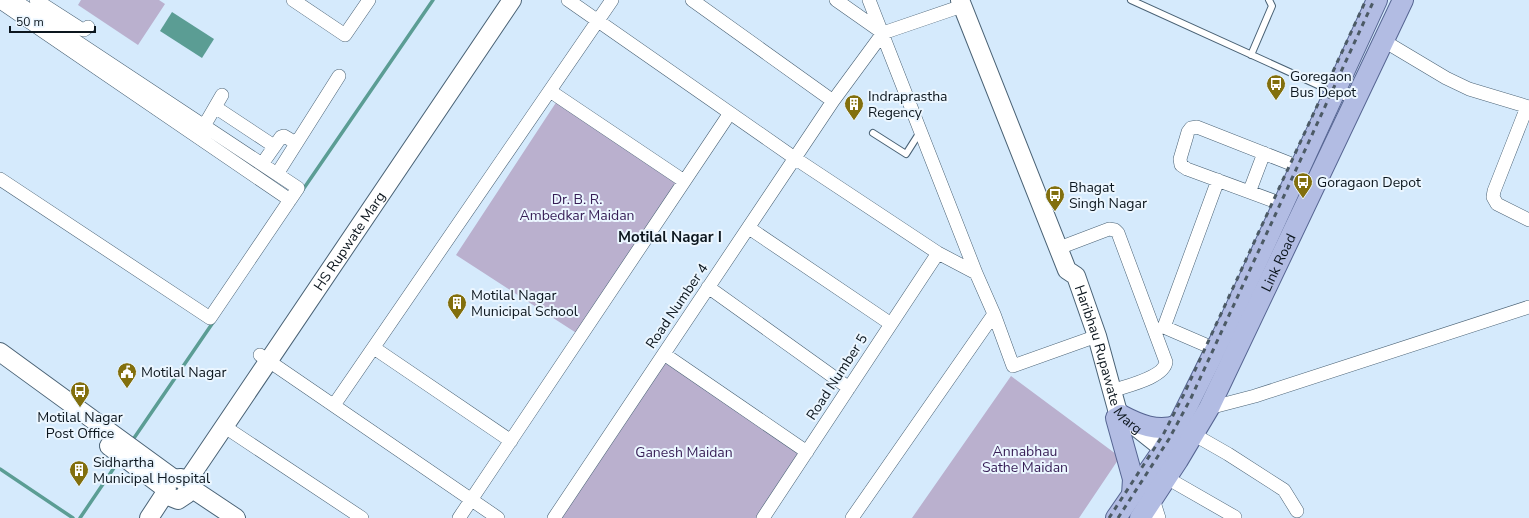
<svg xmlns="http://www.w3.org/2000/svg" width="1529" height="518" viewBox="0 0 1529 518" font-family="'Nunito Sans',sans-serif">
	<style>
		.green { fill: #bab0ce }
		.water { fill: #5b9d94 }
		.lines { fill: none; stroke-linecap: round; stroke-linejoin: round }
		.stream { stroke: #5b9d94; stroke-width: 3.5 }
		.lane-casing { stroke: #4a6275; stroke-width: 8 }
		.street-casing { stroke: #4a6275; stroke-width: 14 }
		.secondary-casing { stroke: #4a6275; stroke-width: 20 }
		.primary-casing { stroke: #566592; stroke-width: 22 }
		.lane { stroke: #fff; stroke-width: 6 }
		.street { stroke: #fff; stroke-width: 13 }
		.secondary { stroke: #fff; stroke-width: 18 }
		.primary { stroke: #b2bce3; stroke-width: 20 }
		.rail { stroke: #4c5a65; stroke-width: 3; stroke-dasharray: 5 5; stroke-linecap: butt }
		.labels { text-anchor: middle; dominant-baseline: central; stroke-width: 4; stroke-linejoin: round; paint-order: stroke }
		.poi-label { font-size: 14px; fill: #0c161e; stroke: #ebf6ff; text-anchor: start }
		.park-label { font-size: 14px; fill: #361d55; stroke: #ebf6ff }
		.street-label { font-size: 14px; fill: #0c161e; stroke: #ebf6ff }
		.neighbourhood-label { font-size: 15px; font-weight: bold; fill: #0c161e; stroke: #ebf6ff }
	</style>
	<rect width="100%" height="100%" fill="#d5eafc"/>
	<!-- green -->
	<path class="green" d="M 81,0 L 159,0 L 165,4 L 138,45 L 78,5 Z
		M 557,101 L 682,184 L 581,336 L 456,255 Z
		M 665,363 L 806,452 L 758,518 L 560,518 Z
		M 1011,376 L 1120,457 L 1079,518 L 912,518 Z"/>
	<!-- water -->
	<path class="water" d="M 172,12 L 214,39 L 202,58 L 160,31 Z"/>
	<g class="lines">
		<!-- stream -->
		<path class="stream" d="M 302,191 L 433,0
			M 132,441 L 214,321
			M 0,469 L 73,518
			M 80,518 L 120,459"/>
		<!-- lane casing -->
		<g class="lane-casing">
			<path id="lane" d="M 1131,0 L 1353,101
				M 1251,55 L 1272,6 L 1269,0
				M 873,133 L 906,154 L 920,132"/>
		</g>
		<!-- street casing -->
		<g class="street-casing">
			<path id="street" d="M 36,0 L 81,29 L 84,30 L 88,27
				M 293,0 L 345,35 L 369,0
				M 568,0 L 796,159 L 938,253 L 976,273
				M 692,0 L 833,101
				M 836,0 L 883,33
				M 869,0 L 976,273 L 994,314 L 1013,366 L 1097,336
				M 0,2 L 290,200
				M 883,33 L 962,6
				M 1384,41 L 1446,78 L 1469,89 L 1529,107
				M 550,91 L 684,181
				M 215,107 L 274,146
				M 1527,107 L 1494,191 L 1493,197 L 1497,204 L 1529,220
				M 204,126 L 222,95
				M 262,164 L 281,137 L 284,136 L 296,143
				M 277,174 L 339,76
				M 0,179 L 210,318 L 298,188 L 14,0
				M 1250,190 L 1264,153
				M 1282,204 L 1187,169 L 1181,165 L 1180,159 L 1188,132 L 1191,128 L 1197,127 L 1299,167
				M 749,228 L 891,324
				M 1059,248 L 1109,229 L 1115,230 L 1118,233 L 1166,362 C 1164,378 1125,386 1112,391
				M 708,287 L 849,388
				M 374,348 L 511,441
				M 1215,349 L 1164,327 L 1218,180
				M 664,354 L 807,452
				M 260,355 L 498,518
				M 334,405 L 612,0
				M 1209,408 L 1255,396 L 1529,307
				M 225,427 L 362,518
				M 1193,434 L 1228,454 L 1284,490 L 1297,511
				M 1167,478 L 1235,517
				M 1153,499 L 1159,518
				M 459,518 L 730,113
				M 554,518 L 833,101 L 883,33
				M 763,518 L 938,253
				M 852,518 L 994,314"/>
		</g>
		<!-- secondary casing -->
		<g class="secondary-casing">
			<g id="secondary">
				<path id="s1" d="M 960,0 L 1067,270 L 1076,276 L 1097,336 L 1117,409 L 1121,415 L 1175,458"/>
				<path d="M 0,352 L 173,478"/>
				<path d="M 109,446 L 166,489"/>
				<path id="s2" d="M 186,483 L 512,0"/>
				<path d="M 188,486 L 187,494 L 178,500 L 168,496 L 166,489 L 170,479 L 181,478 L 188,486 L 236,518"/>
				<path d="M 149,518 L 166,492"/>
			</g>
		</g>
		<!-- primary casing -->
		<g class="primary-casing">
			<g id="primary">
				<path d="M 1121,415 C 1138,424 1158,433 1178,425"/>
				<path d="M 1116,418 L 1133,479 L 1132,495"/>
				<path d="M 1116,518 L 1163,450 L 1178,425 L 1231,318 L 1377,0"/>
				<path id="s3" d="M 1140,518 L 1178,460 L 1209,408 L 1403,0"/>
			</g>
		</g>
		<!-- lane -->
		<use href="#lane" class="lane"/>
		<!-- street -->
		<use href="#street" class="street"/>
		<!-- secondary -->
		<use href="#secondary" class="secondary"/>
		<!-- primary -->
		<use href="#primary" class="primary"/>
		<!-- rail -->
		<path class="rail" d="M 1109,518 L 1163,435 L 1184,394 L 1366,0
			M 1118,518 L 1169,439 L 1191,398 L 1374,0"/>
	</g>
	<!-- icons -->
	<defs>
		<g id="bus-pin" transform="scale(1)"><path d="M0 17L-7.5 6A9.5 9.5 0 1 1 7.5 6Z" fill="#826f0d" stroke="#ebf6ff"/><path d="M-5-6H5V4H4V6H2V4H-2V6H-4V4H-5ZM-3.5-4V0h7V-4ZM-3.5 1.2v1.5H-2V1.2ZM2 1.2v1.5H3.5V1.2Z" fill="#fff"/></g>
		<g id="building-pin" transform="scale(1)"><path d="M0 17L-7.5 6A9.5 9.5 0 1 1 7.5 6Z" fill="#826f0d" stroke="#ebf6ff"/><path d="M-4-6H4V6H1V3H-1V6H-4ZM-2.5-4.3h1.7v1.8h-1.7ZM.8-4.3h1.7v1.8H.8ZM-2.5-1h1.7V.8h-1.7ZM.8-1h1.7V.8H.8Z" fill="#fff"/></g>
		<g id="civic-pin" transform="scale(1)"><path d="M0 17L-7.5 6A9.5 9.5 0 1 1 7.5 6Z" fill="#826f0d" stroke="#ebf6ff"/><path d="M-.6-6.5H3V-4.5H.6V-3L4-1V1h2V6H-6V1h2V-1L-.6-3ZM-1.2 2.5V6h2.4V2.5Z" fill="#fff"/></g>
	</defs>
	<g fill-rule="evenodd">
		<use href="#bus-pin" x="1276" y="84"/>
		<use href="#building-pin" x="854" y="104"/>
		<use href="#bus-pin" x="1303" y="182"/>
		<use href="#bus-pin" x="1055" y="195"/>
		<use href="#building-pin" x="457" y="303"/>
		<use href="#civic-pin" x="127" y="372"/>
		<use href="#bus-pin" x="80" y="391"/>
		<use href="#building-pin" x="79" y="470"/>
	</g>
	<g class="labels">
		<!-- poi labels -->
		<g class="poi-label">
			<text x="1290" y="76">Goregaon<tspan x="1290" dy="16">Bus Depot</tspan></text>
			<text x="868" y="96">Indraprastha<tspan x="868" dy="16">Regency</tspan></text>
			<text x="1317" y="182">Goragaon Depot</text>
			<text x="1069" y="187">Bhagat<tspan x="1069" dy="16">Singh Nagar</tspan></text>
			<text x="471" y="295">Motilal Nagar<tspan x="471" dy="16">Municipal School</tspan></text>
			<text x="141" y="372">Motilal Nagar</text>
			<text x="80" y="417" text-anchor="middle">Motilal Nagar<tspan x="80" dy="16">Post Office</tspan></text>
			<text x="93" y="462">Sidhartha<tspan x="93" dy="16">Municipal Hospital</tspan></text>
		</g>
		<!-- park labels -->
		<g class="park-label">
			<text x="577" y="199">Dr. B. R.<tspan x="577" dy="16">Ambedkar Maidan</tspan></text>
			<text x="1025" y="451">Annabhau<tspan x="1025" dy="16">Sathe Maidan</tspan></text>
			<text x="684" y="452">Ganesh Maidan</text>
		</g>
		<!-- street labels -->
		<g class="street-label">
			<text stroke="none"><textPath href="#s2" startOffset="292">HS Rupwate Marg</textPath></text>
			<text stroke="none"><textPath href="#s3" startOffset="291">Link Road</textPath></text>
			<text transform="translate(677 306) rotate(-56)">Road Number 4</text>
			<text stroke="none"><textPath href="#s1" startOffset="392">Haribhau Rupawate Marg</textPath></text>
			<text transform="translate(837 377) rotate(-57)">Road Number 5</text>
		</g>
		<!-- neighbourhood labels -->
		<g class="neighbourhood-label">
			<text x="670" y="237">Motilal Nagar I</text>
		</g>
	</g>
	<!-- scale -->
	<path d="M10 26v6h85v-6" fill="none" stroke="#0c161e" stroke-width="2"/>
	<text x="16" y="26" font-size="12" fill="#0c161e" stroke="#ebf6ff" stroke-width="3" paint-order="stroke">50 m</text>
</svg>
